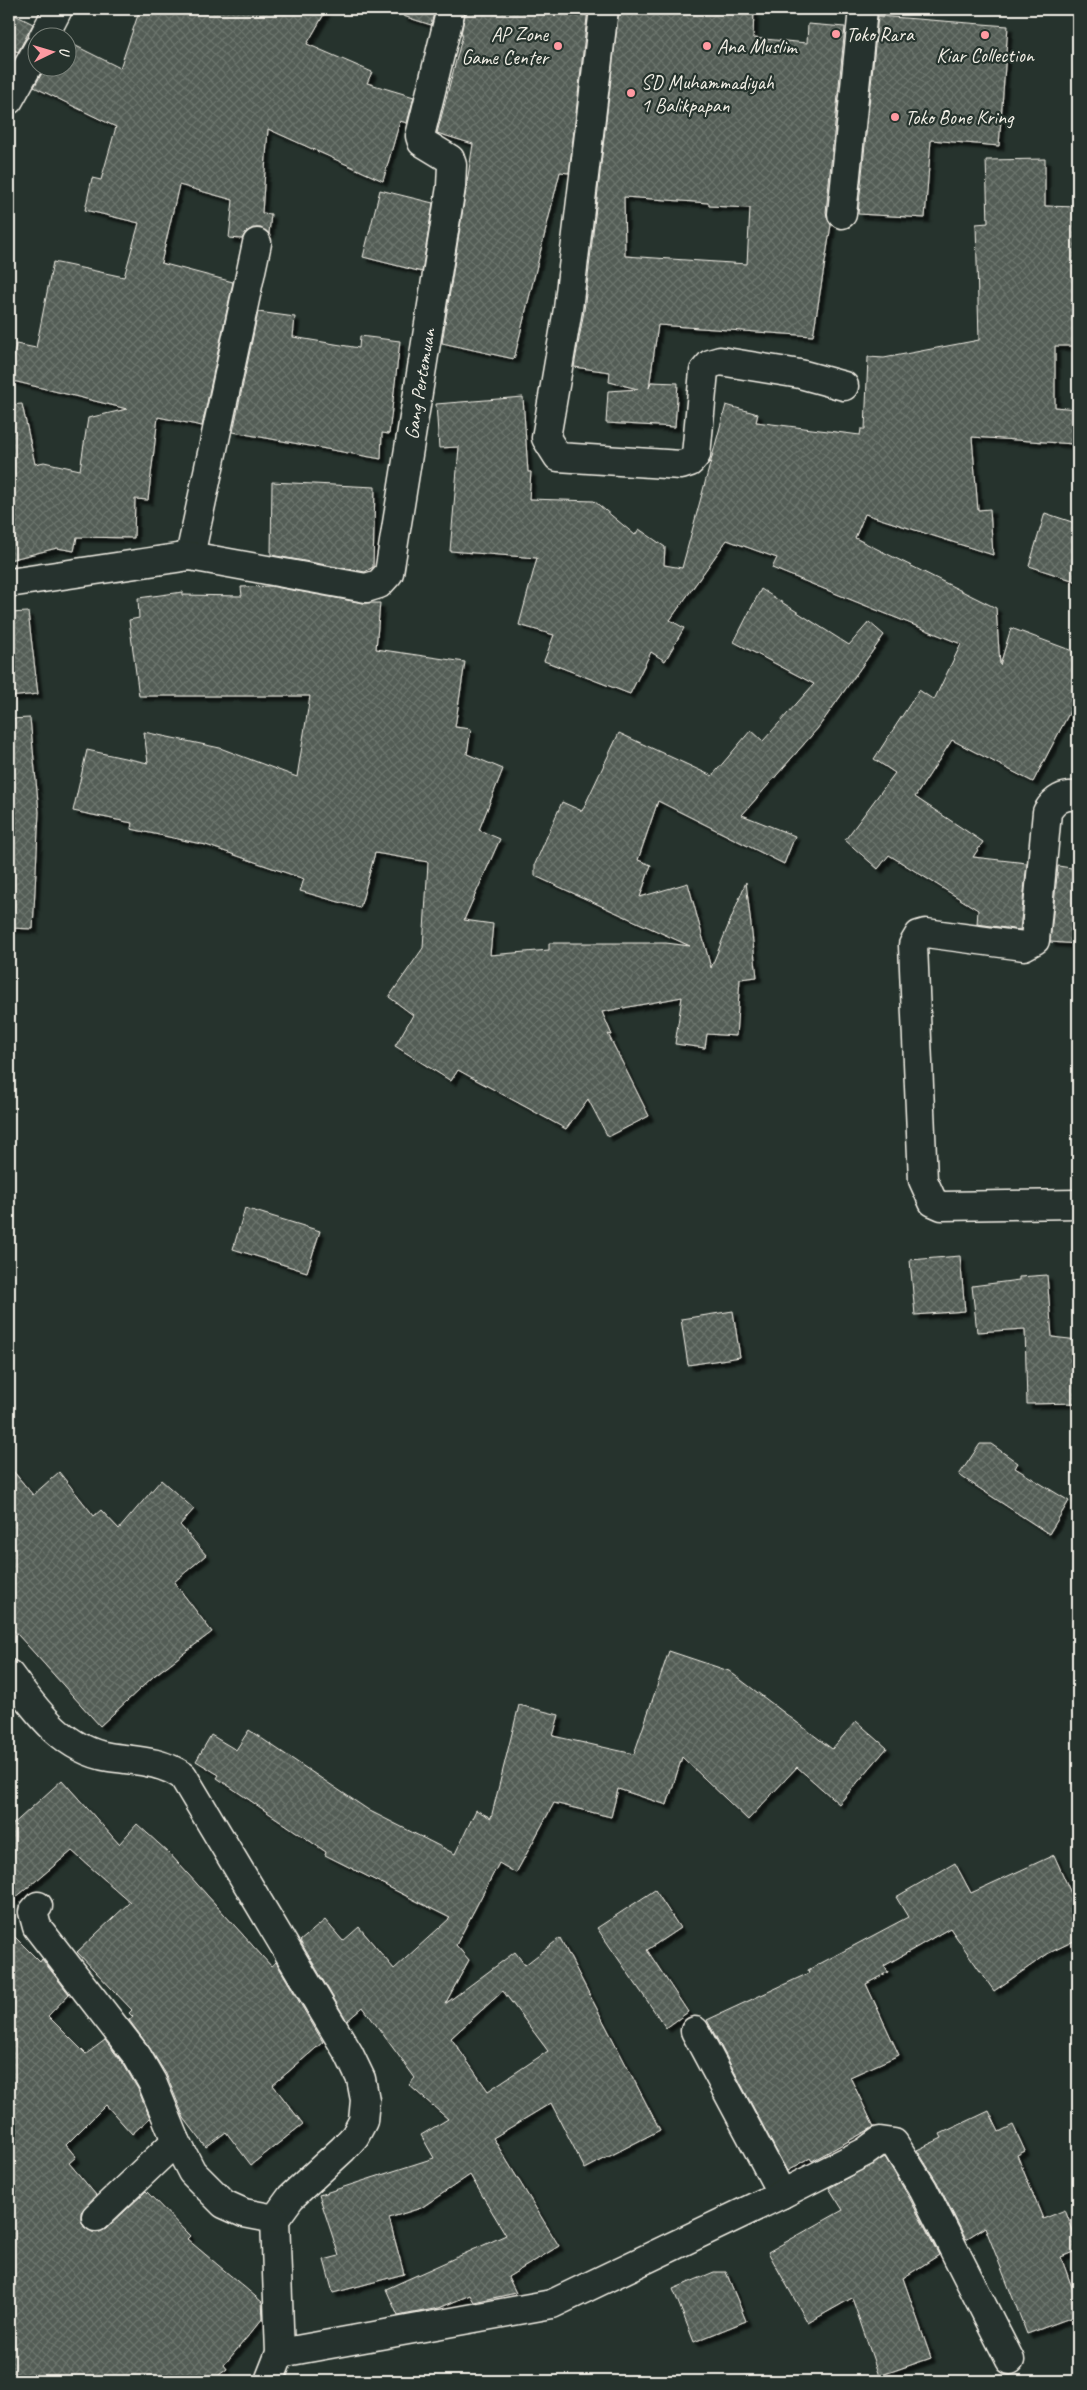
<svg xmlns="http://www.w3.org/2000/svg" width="1087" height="2390" viewBox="0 0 1087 2390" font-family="Caveat,sans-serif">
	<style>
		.building { fill: url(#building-cross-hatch); stroke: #f4f1e8; fill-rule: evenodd; filter: url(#shadow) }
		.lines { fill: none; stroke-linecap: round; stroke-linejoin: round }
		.minor-casing { stroke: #f4f1e8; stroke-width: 31 }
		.minor { stroke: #26332d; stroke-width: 28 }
		.poi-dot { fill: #ff9aa2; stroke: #26332d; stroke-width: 2 }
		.labels { text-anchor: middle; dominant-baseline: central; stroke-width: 4.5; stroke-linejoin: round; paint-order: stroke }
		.poi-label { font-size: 20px; fill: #f4f1e8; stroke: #26332d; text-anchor: start }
		.street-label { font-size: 20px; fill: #f4f1e8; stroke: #26332d }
	</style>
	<defs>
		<pattern id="building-cross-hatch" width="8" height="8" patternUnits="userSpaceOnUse" patternTransform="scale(1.25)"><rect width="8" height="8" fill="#525c55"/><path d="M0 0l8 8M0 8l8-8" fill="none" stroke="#6c746d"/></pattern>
		<filter id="shadow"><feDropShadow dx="4.5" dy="4.5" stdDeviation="1" flood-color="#0009"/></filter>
	</defs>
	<rect width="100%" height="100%" fill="#26332d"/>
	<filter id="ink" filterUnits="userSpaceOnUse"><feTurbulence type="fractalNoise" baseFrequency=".02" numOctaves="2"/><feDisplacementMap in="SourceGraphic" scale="10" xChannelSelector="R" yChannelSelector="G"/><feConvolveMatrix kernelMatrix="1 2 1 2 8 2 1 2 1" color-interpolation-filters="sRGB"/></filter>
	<g filter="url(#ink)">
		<!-- building -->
		<path class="building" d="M 140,9 L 327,9 L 307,44 L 372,72 L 367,83 L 414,97 L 407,123 L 400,121 L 383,181 L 268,129 L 262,213 L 271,214 L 269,234 L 261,228 L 253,228 L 246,232 L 242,239 L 229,238 L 233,200 L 179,185 L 161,263 L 233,282 L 202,426 L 158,417 L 148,500 L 135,499 L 134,538 L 77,537 L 74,551 L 57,548 L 9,560 L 9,405 L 22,404 L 35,464 L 44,462 L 80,470 L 88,418 L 127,409 L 9,380 L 16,344 L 36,348 L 53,262 L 124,277 L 139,223 L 85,210 L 92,178 L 101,180 L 116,127 L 34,87 L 45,68 L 68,68 L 68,42 L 120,68 Z
			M 405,9 L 435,9 L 431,25 L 403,16 Z
			M 466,9 L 588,9 L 569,173 L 560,172 L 514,359 L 442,343 L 473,144 L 437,133 L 463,34 L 461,34 Z
			M 619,9 L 754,9 L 753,38 L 807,43 L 808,24 L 845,27 L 826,212 L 828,220 L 831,225 L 813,336 L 658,325 L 649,388 L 651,382 L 678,383 L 675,427 L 606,423 L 608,391 L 638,389 L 609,382 L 610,372 L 574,367 L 584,311 ZM 624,197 L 709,203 L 709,206 L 750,208 L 747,264 L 625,256 Z
			M 9,12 L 33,24 L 18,52 L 9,48 Z
			M 878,16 L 1008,26 L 999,146 L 931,140 L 925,218 L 858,214 Z
			M 1045,159 L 1045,206 L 1078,207 L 1078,346 L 1055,346 L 1055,407 L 1076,409 L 1074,444 L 972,437 L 978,510 L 990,509 L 993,555 L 865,514 L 855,538 L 996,608 L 1000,665 L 1011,628 L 1078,653 L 1078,696 L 1033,782 L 952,740 L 915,797 L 983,842 L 973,857 L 1027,863 L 1020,930 L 977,924 L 978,910 L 889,855 L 878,869 L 845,840 L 895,773 L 874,759 L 919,690 L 934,700 L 961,644 L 772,568 L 777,558 L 727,540 L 670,620 L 684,628 L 665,661 L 651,652 L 630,694 L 544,661 L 554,635 L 519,625 L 537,558 L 450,551 L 459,447 L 439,448 L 436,404 L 523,397 L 528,472 L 531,472 L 529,499 L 594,501 L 635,535 L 639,529 L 665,547 L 664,565 L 682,568 L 726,405 L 758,414 L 756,422 L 860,435 L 861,429 L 865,429 L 868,357 L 884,358 L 979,340 L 976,224 L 988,223 L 986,160 Z
			M 380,190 L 433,203 L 422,272 L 363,257 Z
			M 258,312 L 295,317 L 293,337 L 359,348 L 360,336 L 400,341 L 389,434 L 382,433 L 381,459 L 233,432 Z
			M 272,482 L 375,487 L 373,567 L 365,572 L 271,555 Z
			M 1045,513 L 1078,524 L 1078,582 L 1029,566 Z
			M 270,586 L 363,603 L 380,603 L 376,649 L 465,662 L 455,727 L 471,729 L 467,754 L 503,769 L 479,830 L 500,839 L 464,920 L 493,924 L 490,955 L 549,950 L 549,943 L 666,943 L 690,946 L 535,876 L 535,864 L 562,802 L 582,811 L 619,733 L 712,776 L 751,730 L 763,741 L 814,684 L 734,642 L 761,589 L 849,645 L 869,622 L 884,635 L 818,728 L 742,815 L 795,836 L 784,864 L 658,801 L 638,860 L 651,865 L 640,897 L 688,883 L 711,968 L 746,882 L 757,977 L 740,979 L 736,1036 L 707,1034 L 705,1048 L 675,1044 L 682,997 L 602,1012 L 612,1035 L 608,1034 L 649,1116 L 608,1137 L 588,1099 L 566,1129 L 458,1070 L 451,1081 L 395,1046 L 413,1015 L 389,997 L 423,948 L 428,862 L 375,853 L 360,908 L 300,891 L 304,879 L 206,845 L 131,829 L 132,823 L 73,811 L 87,750 L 148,763 L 144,732 L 220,748 L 297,777 L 310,696 L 139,696 L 129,620 L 139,618 L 138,598 L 183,592 L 183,595 L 242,596 L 241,587 Z
			M 28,612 L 38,694 L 9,697 L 9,613 Z
			M 30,718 L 39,812 L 33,929 L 9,928 L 9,719 Z
			M 1058,866 L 1078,869 L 1078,944 L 1050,942 Z
			M 245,1208 L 320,1231 L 307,1272 L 233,1249 Z
			M 960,1256 L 965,1311 L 915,1315 L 910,1260 Z
			M 1047,1275 L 1052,1337 L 1078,1340 L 1078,1403 L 1027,1404 L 1025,1329 L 977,1332 L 972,1286 L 1019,1280 L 1019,1277 Z
			M 733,1311 L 740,1357 L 688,1365 L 681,1319 Z
			M 980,1444 L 991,1444 L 1018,1463 L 1015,1468 L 1069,1501 L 1049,1534 L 959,1475 Z
			M 9,1466 L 33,1495 L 59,1472 L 94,1516 L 101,1510 L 119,1529 L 161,1480 L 194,1509 L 180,1525 L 206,1555 L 174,1582 L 212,1632 L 155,1675 L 100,1726 L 9,1625 Z
			M 669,1651 L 729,1671 L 832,1749 L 856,1721 L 887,1748 L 839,1804 L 797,1767 L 748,1820 L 682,1757 L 667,1805 L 618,1789 L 611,1817 L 554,1803 L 516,1873 L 499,1863 L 456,1945 L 469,1960 L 445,2004 L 515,1952 L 525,1965 L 560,1938 L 660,2130 L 585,2169 L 551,2103 L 493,2138 L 559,2246 L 508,2277 L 516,2293 L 474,2302 L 470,2295 L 439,2308 L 398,2316 L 386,2289 L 506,2235 L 470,2175 L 421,2208 L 389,2218 L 404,2274 L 333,2293 L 324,2260 L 339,2256 L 319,2195 L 434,2158 L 421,2135 L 448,2119 L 409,2085 L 415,2078 L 363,2007 L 347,2021 L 300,1941 L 325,1920 L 343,1941 L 359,1927 L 394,1969 L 450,1918 L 325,1855 L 326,1852 L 217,1778 L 219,1775 L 196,1761 L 211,1735 L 236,1750 L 249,1730 L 370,1811 L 455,1854 L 476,1810 L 491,1818 L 519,1705 L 559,1715 L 553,1736 L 634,1754 ZM 503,1991 L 548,2051 L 488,2091 L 451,2038 Z
			M 62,1780 L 119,1844 L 137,1824 L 169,1853 L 271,1966 L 276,1962 L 323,2042 L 273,2085 L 303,2124 L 251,2165 L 226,2132 L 206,2147 L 184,2118 L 166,2074 L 149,2047 L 129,2020 L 133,2017 L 129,2013 L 132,2010 L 77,1952 L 130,1902 L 72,1851 L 9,1903 L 9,1828 Z
			M 1054,1855 L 1078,1909 L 1078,1939 L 1049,1953 L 994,1991 L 950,1928 L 884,1966 L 888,1972 L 866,1984 L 899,2055 L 850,2077 L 874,2127 L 812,2161 L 810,2158 L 787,2171 L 707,2020 L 809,1973 L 808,1970 L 908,1917 L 896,1897 L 955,1863 L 971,1893 Z
			M 655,1890 L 680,1928 L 647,1950 L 688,2012 L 666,2028 L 597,1928 Z
			M 9,1931 L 40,1962 L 42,1959 L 69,1994 L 48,2016 L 86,2054 L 105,2040 L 124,2065 L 138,2089 L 150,2118 L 132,2134 L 106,2105 L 66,2145 L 76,2157 L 69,2163 L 96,2195 L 81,2212 L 81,2220 L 84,2227 L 92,2232 L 100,2232 L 106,2229 L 146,2191 L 190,2236 L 187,2239 L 262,2302 L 263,2318 L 224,2365 L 227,2369 L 211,2381 L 9,2381 Z
			M 989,2111 L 999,2132 L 1013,2125 L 1025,2151 L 1017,2155 L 1043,2219 L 1065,2210 L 1078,2244 L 1078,2250 L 1061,2257 L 1078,2304 L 1078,2315 L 1027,2334 L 985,2227 L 966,2239 L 937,2182 L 917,2150 L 942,2138 L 940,2134 Z
			M 885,2157 L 909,2197 L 939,2255 L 903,2278 L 931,2358 L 879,2376 L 852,2298 L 808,2323 L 768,2252 L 843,2210 L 829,2188 Z
			M 714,2272 L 726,2272 L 746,2321 L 694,2342 L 673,2289 Z"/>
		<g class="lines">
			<!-- minor casing -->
			<g class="minor-casing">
				<g id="minor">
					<path d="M 604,9 L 568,309 L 546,438 L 558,457 L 681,465 L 690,462 L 696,455 L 704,371 L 710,364 L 720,361 L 800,374 L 844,386"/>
					<path d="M 43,38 L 58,9"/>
					<path d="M 9,100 L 38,48"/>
					<path d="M 842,214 L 863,9"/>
					<path d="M 190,556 L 257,243"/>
					<path id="s1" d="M 9,583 L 190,556 L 366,588 L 379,584 L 389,573 L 451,187 L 452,165 L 450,159 L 422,142 L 420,136 L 451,9"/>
					<path d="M 1078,796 C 1063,795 1055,799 1047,812 L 1035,940 L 1024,946 L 926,933 L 919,935 L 913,945 L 923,1180 L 933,1202 L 942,1206 L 1078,1204"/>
					<path d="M 9,1674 C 36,1710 62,1749 109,1757 C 136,1761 159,1760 183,1776 L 349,2054 L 361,2079 L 365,2100 L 363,2121 L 355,2136 L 343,2149 L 291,2197 L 275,2219 L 280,2353 L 269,2381"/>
					<path d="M 38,1906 L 33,1912 L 37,1927 L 137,2056 L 152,2082 L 176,2141 L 192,2172 L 224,2204 L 244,2213 L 275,2219"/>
					<path d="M 695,2031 L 782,2194"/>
					<path d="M 96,2217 L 176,2141"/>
					<path d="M 280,2353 L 552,2304 L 782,2194 L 865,2152 L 880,2141 L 894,2143 L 923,2189 L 1010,2360"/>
				</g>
			</g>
			<!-- minor -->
			<use href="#minor" class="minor"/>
		</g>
	</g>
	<!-- markers -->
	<g class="poi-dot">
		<circle cx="836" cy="34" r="5"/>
		<circle cx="985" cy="35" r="5"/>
		<circle cx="558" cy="46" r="5"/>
		<circle cx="707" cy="46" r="5"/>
		<circle cx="631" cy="93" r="5"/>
		<circle cx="895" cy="117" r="5"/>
	</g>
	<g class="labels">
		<!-- poi labels -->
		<g class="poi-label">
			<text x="548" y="34" text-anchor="end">AP Zone<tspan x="548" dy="23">Game Center</tspan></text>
			<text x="846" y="34">Toko Rara</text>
			<text x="717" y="46">Ana Muslim</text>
			<text x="985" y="55" text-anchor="middle">Kiar Collection</text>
			<text x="641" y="82">SD Muhammadiyah<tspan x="641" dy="23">1 Balikpapan</tspan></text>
			<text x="905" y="117">Toko Bone Kring</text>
		</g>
		<!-- street labels -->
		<g class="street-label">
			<text stroke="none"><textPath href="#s1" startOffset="582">Gang Pertemuan</textPath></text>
		</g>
	</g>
	<!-- margin -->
	<rect width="1087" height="2390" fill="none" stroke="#26332d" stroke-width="30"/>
	<rect x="15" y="15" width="1057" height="2360" fill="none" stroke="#f4f1e8" stroke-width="2" filter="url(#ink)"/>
	<!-- north arrow -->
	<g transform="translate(52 52) rotate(85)"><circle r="24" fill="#26332d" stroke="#787f78"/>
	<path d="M0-4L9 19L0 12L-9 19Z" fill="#ff9aa2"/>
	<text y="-8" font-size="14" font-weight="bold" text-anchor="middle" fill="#f4f1e8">U</text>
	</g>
</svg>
